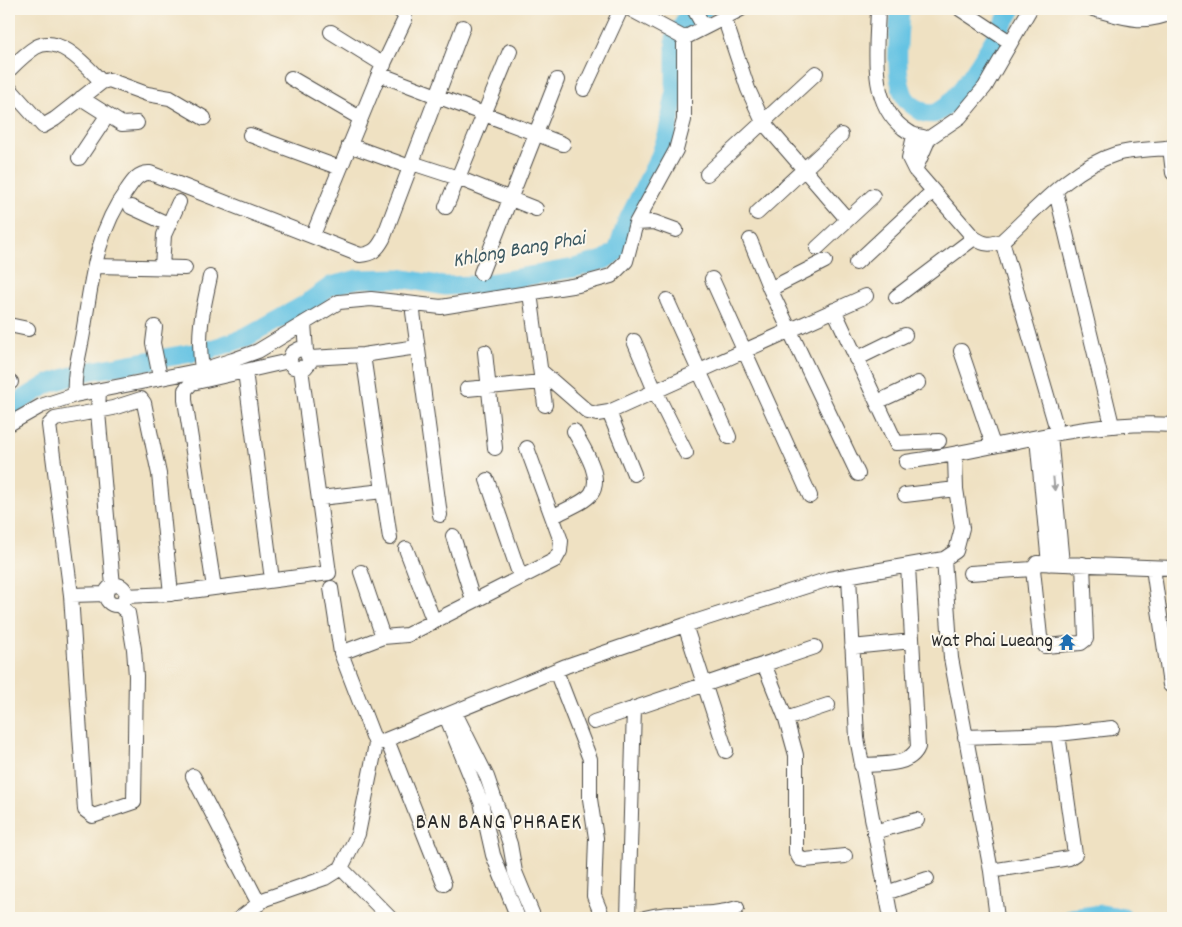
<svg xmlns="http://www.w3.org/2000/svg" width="1182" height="927" viewBox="0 0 1182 927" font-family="Dekko,sans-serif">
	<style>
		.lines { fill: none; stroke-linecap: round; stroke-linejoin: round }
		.river { stroke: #65c3e3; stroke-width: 19 }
		.minor-casing { stroke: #484642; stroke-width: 16 }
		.minor { stroke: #fff; stroke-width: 14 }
		.oneway { fill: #a0a0a0 }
		.labels { text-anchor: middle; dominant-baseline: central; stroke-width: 4; stroke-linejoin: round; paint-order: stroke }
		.poi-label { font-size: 20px; fill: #2b2b2b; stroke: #fbf7ec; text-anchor: end }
		.water-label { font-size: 21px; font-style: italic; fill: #3c5962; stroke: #fbf7ec }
		.quarter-label { font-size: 22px; letter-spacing: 1px; fill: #2b2b2b; stroke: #fbf7ec }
	</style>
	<rect width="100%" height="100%" fill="#fbf7ec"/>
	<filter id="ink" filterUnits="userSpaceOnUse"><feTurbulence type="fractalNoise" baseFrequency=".02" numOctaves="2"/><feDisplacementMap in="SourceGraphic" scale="10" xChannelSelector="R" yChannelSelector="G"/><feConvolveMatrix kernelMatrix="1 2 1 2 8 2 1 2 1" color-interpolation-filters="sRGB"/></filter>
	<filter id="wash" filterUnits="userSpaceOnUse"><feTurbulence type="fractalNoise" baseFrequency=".0096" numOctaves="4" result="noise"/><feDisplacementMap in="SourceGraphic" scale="20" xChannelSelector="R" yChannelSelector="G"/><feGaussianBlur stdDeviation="1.12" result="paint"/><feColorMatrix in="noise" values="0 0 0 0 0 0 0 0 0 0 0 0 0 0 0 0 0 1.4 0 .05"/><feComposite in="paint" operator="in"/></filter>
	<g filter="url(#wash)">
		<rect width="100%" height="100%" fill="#efe1c2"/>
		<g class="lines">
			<!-- river -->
			<path class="river" d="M 900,9 C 899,33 894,70 903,93 C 905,100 911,105 918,109 C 923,113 929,115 936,113 C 959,105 999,31 1012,9
				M 9,408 L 48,384 L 84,372 L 209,350 L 247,337 L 304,305 L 331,286 L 358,279 L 400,278 L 444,286 L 477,285 L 574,268 L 604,260 L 616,252 L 619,246 L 626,224 L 660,156 L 667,136 L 675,94 L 675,38 L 687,17 L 704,9
				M 1072,918 L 1102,914 L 1124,918"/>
		</g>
	</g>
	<g filter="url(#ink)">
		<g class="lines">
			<!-- minor casing -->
			<g class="minor-casing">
				<path id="minor" d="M 630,9 L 684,38
					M 694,9 L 704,27
					M 878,9 C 877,48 868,101 903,128 C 910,133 914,136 923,137
					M 960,9 L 1010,42
					M 1093,9 C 1123,17 1143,26 1173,12
					M 724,17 L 748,89 L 763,122 L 847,219
					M 331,32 L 384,65
					M 9,70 C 17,62 26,53 36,47 C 60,34 87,67 102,82
					M 379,74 L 405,19 L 404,14 L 398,9
					M 291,78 L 360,118
					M 9,88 L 43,126 L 55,119 L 102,82 L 109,80 L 147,94 L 170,98 L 204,118
					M 584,89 L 621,9
					M 81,98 L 122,124 L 137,123
					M 250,135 L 340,168
					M 914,136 L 909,158 L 915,170 L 974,238 C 985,245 990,245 1002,241 C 1036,210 1071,168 1116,154 C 1134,149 1155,150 1173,147
					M 349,145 L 410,167
					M 1170,147 L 1173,173
					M 79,158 L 107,116
					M 412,163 L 458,178 L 536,209
					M 915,170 L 929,138 L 960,117 L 985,87 L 1030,9
					M 707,174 L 816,73
					M 1056,192 L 1112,425
					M 131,207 L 168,224
					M 446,207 L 510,51
					M 757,213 L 841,135
					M 636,223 L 654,222 L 676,230
					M 313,235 L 379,74 L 563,144
					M 750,240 L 770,289 L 858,474
					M 1002,241 L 1055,423
					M 817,248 L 873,196
					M 856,263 L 933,191
					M 95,266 L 185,268
					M 162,267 L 164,235 L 179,202
					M 481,273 L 557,80
					M 712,279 L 810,496
					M 770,289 L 825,261
					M 530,293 L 545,405
					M 896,297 L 974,238
					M 667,300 L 729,437
					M 834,310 L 896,443 L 939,441
					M 413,312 L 440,515
					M 304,323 L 306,351 L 310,362 L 305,368 L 293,367 L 289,361 L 292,353 L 299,349 L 306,351
					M 9,325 L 28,329
					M 155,327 L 153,343 L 160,377
					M 634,341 L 655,391 L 686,453
					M 961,351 L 993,445
					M 485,352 L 495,448
					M 363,355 L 390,538
					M 310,358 L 363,355 L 417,347
					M 856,359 L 905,335
					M 202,370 C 197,333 202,313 210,277
					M 245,371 L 271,572
					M 541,371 L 588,412 L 597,414 L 609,412 L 866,296
					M 9,382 L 11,382
					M 467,389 L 542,382
					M 99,391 L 98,412 L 113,586
					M 75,395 C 73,372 81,349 84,327 C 92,278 97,230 127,190 C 133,181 139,172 150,173 L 360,255 C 372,254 377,250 383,239 L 463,27
					M 877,402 L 918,383
					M 609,412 L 634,474
					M 9,424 L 41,406 L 75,395 L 202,370 L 233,360 L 258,351 L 339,302 L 371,299 L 441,307 L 578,285 L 611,276 L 626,261 L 636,223 L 676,150 L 684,120 L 684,38 L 741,9
					M 1050,435 L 1062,564
					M 1037,438 L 1049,564
					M 906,462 C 995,450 1082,419 1173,425
					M 487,480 L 520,576
					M 905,495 L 956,489
					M 320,498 L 383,491
					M 554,516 C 564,510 584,503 591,494 C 604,477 582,446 574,431
					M 453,536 L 473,600
					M 406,549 L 434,622
					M 944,559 L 951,658 L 991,871 L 997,918
					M 1083,564 L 1086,639 L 1081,643 L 1045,646 L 1040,637 L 1033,569 L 1037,563 L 1173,568
					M 1153,568 L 1170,685
					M 361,572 L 383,637
					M 970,573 L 1033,569
					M 849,576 L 857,738 L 891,918
					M 213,581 L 185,400 L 185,390 L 192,383 L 289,361
					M106 595a10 10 0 1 1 20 0a10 10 0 1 1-20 0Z
					M 176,593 L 329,573 L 301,369
					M 71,595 L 106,594
					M 119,605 L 128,613 L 134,649 L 136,676 L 134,802 L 93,816 L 85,810 L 71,595 L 49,425 L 55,419 L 113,408 L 141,399 L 144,403 L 159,474 L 171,594 L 125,596
					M 685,625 L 726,751
					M 852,647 L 912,641
					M 341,653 L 383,637 L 407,635 L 555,560 L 560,551 L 561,541 L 527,448
					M 764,664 L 786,719 L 796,755 L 796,852 L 800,859 L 805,860 L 845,856
					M 556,671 L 590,759 L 590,799 L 596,838 L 594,896 L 603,918
					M 455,713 L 487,777 L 510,844 L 515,872 L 534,918
					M 446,716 L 481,802 L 493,855 L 518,918
					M 786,719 L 828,705
					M 594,722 L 815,647
					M 965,737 L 1058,734 L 1112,728
					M 387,740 L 444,884
					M 376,744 L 566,666 L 685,625 L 829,579 L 944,559 L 956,551 L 962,528 L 956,489 L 955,456
					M 861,765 C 879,764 910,767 918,747 L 908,566
					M 193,776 L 259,904
					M 874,832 L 917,820
					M 341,868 L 390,918
					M 991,871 L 1069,858 L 1075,854 L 1058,734
					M 886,893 L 927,879
					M 240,918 L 265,899 L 325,878 L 341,868 L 358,834 L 376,744 L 341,653 L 331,588
					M 628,918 L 634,708
					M 645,918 C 677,909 706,919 737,908"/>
			</g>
			<!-- minor -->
			<use href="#minor" class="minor"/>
		</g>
		<!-- one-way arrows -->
		<defs><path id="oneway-solid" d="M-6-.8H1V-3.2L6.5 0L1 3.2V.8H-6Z" transform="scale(1.25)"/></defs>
		<use class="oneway" href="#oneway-solid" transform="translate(1054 484) rotate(85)"/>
	</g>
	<!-- icons -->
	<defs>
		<g id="temple-bare" transform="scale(1.35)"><path d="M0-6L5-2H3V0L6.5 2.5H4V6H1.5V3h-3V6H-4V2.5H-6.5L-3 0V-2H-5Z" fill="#1f6fb2" stroke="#fbf7ec" stroke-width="2.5" paint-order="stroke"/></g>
	</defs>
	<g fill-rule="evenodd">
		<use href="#temple-bare" x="1067" y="642"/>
	</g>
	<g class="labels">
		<!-- poi labels -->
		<g class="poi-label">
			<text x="1053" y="642">Wat Phai Lueang</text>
		</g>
		<!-- water labels -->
		<g class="water-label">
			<text transform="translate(519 251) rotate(-10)">Khlong Bang Phai</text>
		</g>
		<!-- quarter labels -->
		<g class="quarter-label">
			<text x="499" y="823">BAN BANG PHRAEK</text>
		</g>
	</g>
	<!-- margin -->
	<rect width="1182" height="927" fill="none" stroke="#fbf7ec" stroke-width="30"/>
</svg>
